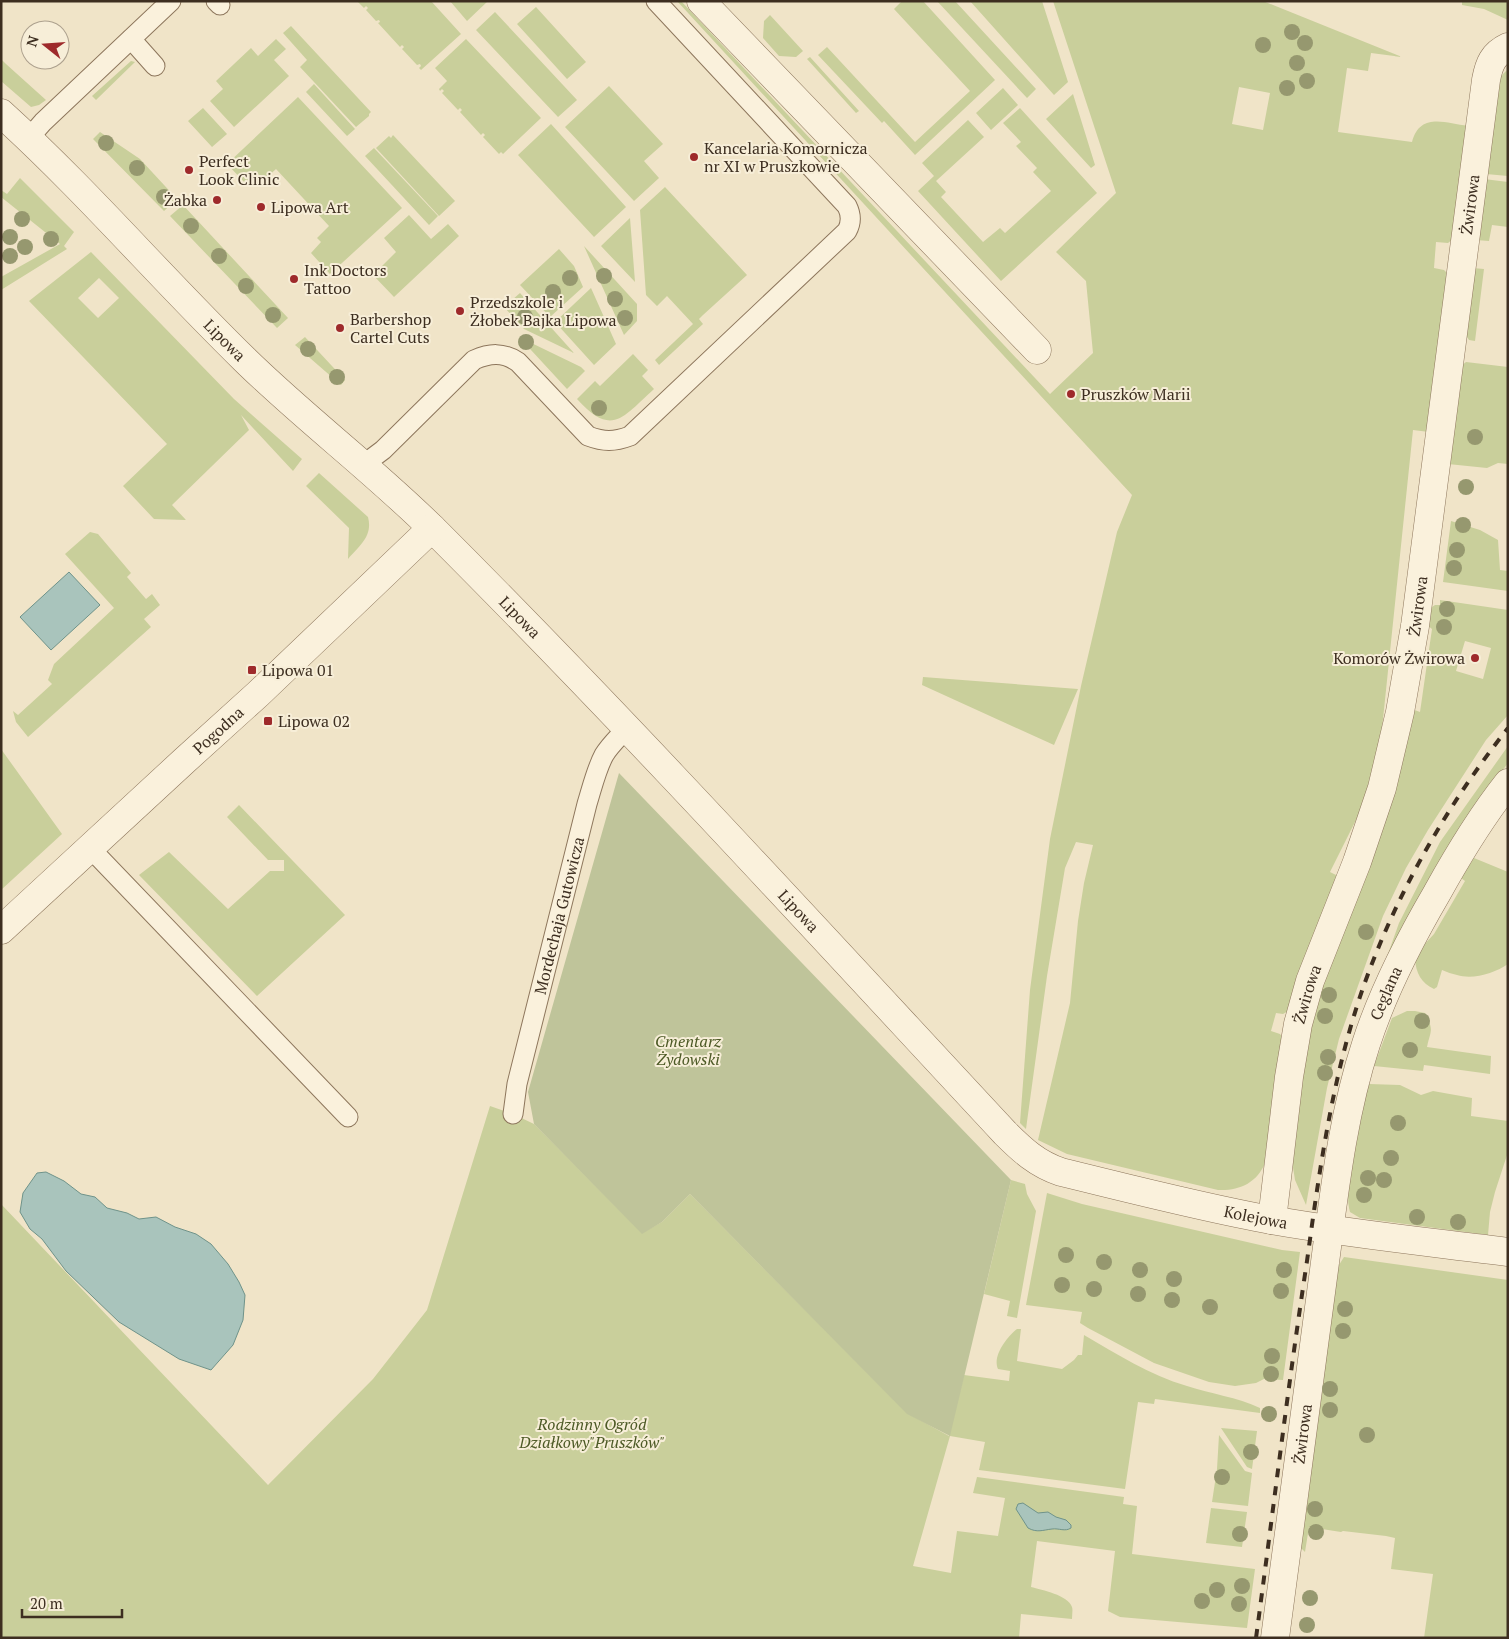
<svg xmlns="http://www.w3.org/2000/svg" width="1509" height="1639" viewBox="0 0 1509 1639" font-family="'PT Serif',serif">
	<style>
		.green { fill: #c9cf9b; fill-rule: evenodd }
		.cemetery { fill: #bfc49a }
		.water { fill: #a9c4bc; stroke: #6f938a }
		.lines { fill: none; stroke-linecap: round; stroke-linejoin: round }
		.lane-casing { stroke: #8d765c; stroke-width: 21 }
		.street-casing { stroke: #8d765c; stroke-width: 29 }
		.lane { stroke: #faf1dc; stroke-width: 19 }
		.street { stroke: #faf1dc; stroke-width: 28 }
		.rail { stroke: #3d2e20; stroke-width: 4; stroke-dasharray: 9 9; stroke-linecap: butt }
		.tree { fill: #96986f }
		.poi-dot { fill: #9e2a2b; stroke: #f7eed8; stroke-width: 2 }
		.labels { text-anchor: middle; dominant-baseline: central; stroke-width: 4; stroke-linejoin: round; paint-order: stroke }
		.poi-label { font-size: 16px; fill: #3d2e20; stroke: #f7eed8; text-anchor: start }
		.street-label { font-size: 16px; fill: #3d2e20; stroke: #f7eed8 }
		.park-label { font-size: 16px; font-style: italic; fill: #4d5a26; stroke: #f7eed8 }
	</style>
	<rect width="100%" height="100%" fill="#f0e4c8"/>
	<!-- green -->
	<path class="green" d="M 357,1 L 431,1 L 461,34 L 421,70 L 419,68 L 421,66 L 420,64 L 417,65 L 402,49 L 404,47 L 402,45 L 400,47 L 378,23 L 380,22 L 379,20 L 376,21 L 366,10 L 368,8 L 366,6 L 364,8 Z
		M 450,1 L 488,1 L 467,21 Z
		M 677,1 L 681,1 L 1050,394 L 1093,353 L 1086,281 L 1056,252 L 1116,193 L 1053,1 L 1263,1 L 1402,57 L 1371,53 L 1368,71 L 1347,68 L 1338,132 L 1412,142 C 1420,112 1445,123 1468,126 L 1453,239 L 1448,243 L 1436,242 L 1434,268 L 1444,270 L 1449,275 L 1429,432 L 1413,430 L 1380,748 L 1359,814 L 1330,872 L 1338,876 L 1290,1010 L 1283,1014 L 1276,1013 L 1271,1031 L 1280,1034 L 1284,1040 L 1265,1163 C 1257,1183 1239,1191 1218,1190 L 1067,1154 L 1038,1140 L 1070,1003 L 1078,921 L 1084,883 L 1093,845 L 1076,842 L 1065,868 L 1047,976 L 1026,1129 L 1020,1123 L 1030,990 L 1050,839 L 1081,686 L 1117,532 L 1132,495 ZM 1239,87 L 1270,93 L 1263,130 L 1232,124 Z
		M 902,1 L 923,1 L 995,80 L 915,155 L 884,121 L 882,123 L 818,55 L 827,47 L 915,142 L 970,91 L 894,9 Z
		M 937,1 L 955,1 L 1036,89 L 1027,98 Z
		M 970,1 L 1042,1 L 1068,82 L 1054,95 Z
		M 1462,1 L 1508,1 L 1508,20 L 1484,9 L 1462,5 Z
		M 536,7 L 586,62 L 567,79 L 517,24 Z
		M 495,12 L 577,100 L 558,117 L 476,30 Z
		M 770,15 L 803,51 L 796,57 L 779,56 L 763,38 L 764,21 Z
		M 291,26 L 371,112 L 369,114 L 369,116 L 356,127 L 300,67 L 307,60 L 283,33 Z
		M 276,39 L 286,49 L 274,60 L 289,76 L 234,127 L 210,101 L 223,89 L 216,81 L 251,48 L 258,56 Z
		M 466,39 L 541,118 L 503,154 L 501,152 L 499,154 L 483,137 L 485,135 L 483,133 L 481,135 L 460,112 L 462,110 L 460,108 L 458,110 L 442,93 L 444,91 L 442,89 L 440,91 L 439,89 L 447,81 L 435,68 Z
		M 810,57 L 859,111 L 856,113 L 807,59 Z
		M 1,59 L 6,64 L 46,100 L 39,105 L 31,107 L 1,81 Z
		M 131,61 L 135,62 L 96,100 L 92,96 Z
		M 1508,69 L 1508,176 L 1486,174 L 1497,86 L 1501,76 Z
		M 314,84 L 355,129 L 347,136 L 306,92 Z
		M 609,86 L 663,144 L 644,161 L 659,178 L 634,201 L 565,127 Z
		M 1003,88 L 1018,105 L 991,130 L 976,113 Z
		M 1073,94 L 1095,165 L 1091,168 L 1046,119 Z
		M 298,97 L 402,208 L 330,274 L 311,253 L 321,242 L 317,238 L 329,226 L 276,169 L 264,180 L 258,174 L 247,185 L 227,164 Z
		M 203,108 L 227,134 L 212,147 L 188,121 Z
		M 1020,108 L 1097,193 L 1001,281 L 918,191 L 934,176 L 922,163 L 968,120 L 984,137 L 936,181 L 946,192 L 941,197 L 983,242 L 1000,228 L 1005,233 L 1051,191 L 1033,172 L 1037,168 L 1016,146 L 1021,142 L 1003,123 Z
		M 551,124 L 626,207 L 594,237 L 518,155 Z
		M 100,132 L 140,159 L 177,199 L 164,211 L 93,139 Z
		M 393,135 L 455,201 L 439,216 L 376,148 L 389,136 L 391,138 Z
		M 374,148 L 438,216 L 429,225 L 365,156 Z
		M 20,178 L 74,232 L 64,246 L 67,249 L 1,290 L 1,277 L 60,244 L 1,197 L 1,190 L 7,194 Z
		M 1484,179 L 1508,182 L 1508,227 L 1492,225 L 1489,241 L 1476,240 Z
		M 665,187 L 747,275 L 703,315 L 699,319 L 703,324 L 659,365 L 655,360 L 693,324 L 667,296 L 657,306 L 646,295 L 640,210 Z
		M 183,205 L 288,318 L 277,328 L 170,216 Z
		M 409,215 L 431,239 L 448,224 L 459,236 L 394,297 L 373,275 L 396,252 L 384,238 Z
		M 630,218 L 635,282 L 601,246 Z
		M 584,246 L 637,304 L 637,321 L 624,335 Z
		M 559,249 L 574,266 L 583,287 L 550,317 L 520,285 Z
		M 91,252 L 234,399 L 302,459 L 293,471 L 241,415 L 249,430 L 172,505 L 186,520 L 154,519 L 123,486 L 167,444 L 29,301 ZM 99,278 L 119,298 L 98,318 L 78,298 Z
		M 1473,268 L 1484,269 L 1475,341 L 1469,340 L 1465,334 Z
		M 591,288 L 616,344 L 594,365 L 555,322 Z
		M 520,293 L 574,353 L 524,329 L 504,307 Z
		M 305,337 L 345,380 L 341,385 L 295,345 Z
		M 519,337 L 581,367 L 585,371 L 567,389 Z
		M 633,354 L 648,370 L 642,376 L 654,389 C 623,417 612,438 577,399 L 595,381 L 600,386 Z
		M 1466,362 L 1508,367 L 1508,464 L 1498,463 L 1487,468 L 1448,464 L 1460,367 Z
		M 319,473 L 368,517 C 373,536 360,545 348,559 L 349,528 L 306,486 Z
		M 1451,521 L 1480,530 L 1498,540 L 1500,570 L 1508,571 L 1508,591 L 1443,582 Z
		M 90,532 L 98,534 L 131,573 L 127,577 L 146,599 L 152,594 L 160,605 L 144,619 L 151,627 L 28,737 L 16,722 L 13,711 L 18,715 L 52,684 L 48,680 L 54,664 L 114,608 L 65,554 Z
		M 1440,600 L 1508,610 L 1508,715 L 1486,740 L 1428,830 L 1406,868 L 1383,916 L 1339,1039 L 1327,1088 L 1306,1205 L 1295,1180 L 1292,1161 L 1307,1041 L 1318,997 L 1412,709 L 1420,712 L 1432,629 L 1427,625 L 1429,609 L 1435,605 L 1440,605 ZM 1465,641 L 1491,648 L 1483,679 L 1456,671 Z
		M 923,677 L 1078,689 L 1054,745 L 922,685 Z
		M 1508,746 L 1508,763 L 1476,806 L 1378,982 L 1399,923 L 1440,842 Z
		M 1,749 L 62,834 L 1,890 Z
		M 239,805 L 345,915 L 257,996 L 139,875 L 169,852 L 228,909 L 270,871 L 284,871 L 284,860 L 268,860 L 227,817 Z
		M 1474,858 L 1508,872 L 1508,964 C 1495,973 1473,980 1457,975 C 1452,974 1447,972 1442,970 L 1437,987 L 1434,989 C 1421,983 1416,973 1415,959 L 1421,948 L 1434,934 L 1465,881 L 1461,878 Z
		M 1407,1011 L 1415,1011 L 1425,1013 C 1434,1031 1431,1029 1427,1047 L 1491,1056 L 1490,1074 L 1424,1065 L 1423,1071 L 1374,1066 L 1392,1018 Z
		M 1369,1084 L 1400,1085 L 1421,1095 L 1433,1091 L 1472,1098 L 1471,1116 L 1508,1121 L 1508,1152 L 1495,1192 L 1490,1212 L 1488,1235 L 1360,1218 L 1350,1212 C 1346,1198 1349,1184 1351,1169 C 1355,1140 1361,1112 1369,1084 Z
		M 490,1106 L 513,1114 L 534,1124 L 642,1233 L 662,1222 L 690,1194 L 907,1413 L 949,1436 L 964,1375 L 1009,1381 L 1010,1371 L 998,1369 C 992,1356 1007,1337 1017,1329 L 1021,1329 L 1017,1361 L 1062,1369 L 1074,1360 L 1078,1355 L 1082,1355 L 1084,1335 C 1117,1354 1149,1375 1187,1386 C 1211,1394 1237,1397 1260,1408 L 1260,1413 L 1155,1399 L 1154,1404 L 1138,1402 L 1125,1489 L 979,1470 L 985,1442 L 950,1436 L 913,1566 L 951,1573 L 957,1531 L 998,1536 L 1005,1498 L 973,1493 L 977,1477 L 1124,1497 L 1123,1504 L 1137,1506 L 1132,1554 L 1255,1569 L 1247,1628 L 1120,1617 L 1108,1611 L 1115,1551 L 1037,1541 L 1031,1587 C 1042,1590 1068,1595 1072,1607 C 1073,1610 1072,1615 1072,1619 L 1021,1614 L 1019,1638 L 1,1638 L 1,1204 L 268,1485 L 373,1379 L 427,1310 Z
		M 1011,1180 L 1025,1184 L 1027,1194 L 1036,1211 L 1017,1318 L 1007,1316 L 1010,1301 L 984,1294 Z
		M 1047,1193 L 1082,1204 L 1282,1250 L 1300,1252 L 1283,1380 L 1264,1379 L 1256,1383 L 1235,1386 L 1209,1382 L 1154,1363 L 1088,1328 L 1080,1323 L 1082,1312 L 1026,1305 Z
		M 1344,1257 L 1508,1280 L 1508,1638 L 1424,1638 L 1433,1574 L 1391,1569 L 1395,1538 L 1386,1536 L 1343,1531 L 1341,1532 L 1309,1527 L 1305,1552 L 1301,1548 L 1336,1274 L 1339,1265 Z
		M 1221,1428 L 1257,1431 L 1252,1469 L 1247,1467 Z
		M 1219,1435 L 1245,1471 L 1252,1473 L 1248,1506 L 1212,1502 L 1217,1469 Z
		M 1211,1508 L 1247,1512 L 1242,1547 L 1206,1543 Z"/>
	<!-- cemetery -->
	<path class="cemetery" d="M 619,773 L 1011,1180 L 950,1436 L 907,1414 L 690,1194 L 662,1222 L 642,1234 L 534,1124 L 528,1092 Z"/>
	<!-- water -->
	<path class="water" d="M 69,572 L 100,605 L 51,650 L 20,617 Z
		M 46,1172 L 64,1181 L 81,1194 L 95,1197 L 107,1208 L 127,1213 L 139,1219 L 156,1217 L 175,1227 L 196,1234 L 211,1244 L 228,1264 L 239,1282 L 245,1295 L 243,1320 L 233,1345 L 211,1370 L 179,1359 L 119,1322 L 66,1271 L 42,1239 L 30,1229 L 20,1212 L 23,1193 L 37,1173 Z
		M 1023,1503 L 1038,1513 L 1048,1512 L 1056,1517 L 1066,1520 L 1071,1525 L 1071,1528 C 1065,1532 1059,1528 1052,1529 C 1043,1530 1037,1533 1028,1528 L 1016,1509 L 1018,1504 Z"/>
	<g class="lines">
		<!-- lane casing -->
		<g class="lane-casing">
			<g id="lane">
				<path d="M 216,1 L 220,5"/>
				<path d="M 131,39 L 155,66"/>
				<path d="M 29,138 L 43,122 L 171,1"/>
				<path d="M 363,465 L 383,450 L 474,360 C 490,353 503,352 518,362 L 588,436 C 604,442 614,442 630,436 L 847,231 C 852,222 851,214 847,206 L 656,1"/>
				<path d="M 90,848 L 348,1117"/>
				<path id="s1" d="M 513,1114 L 517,1084 L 587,804 C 592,788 596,770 604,755 C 610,745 619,737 627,728"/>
			</g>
		</g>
		<!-- street casing -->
		<g class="street-casing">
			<g id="street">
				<path d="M 701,1 L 1037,350"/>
				<path id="s2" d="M 1,113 C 87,191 161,278 244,359 C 305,419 375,471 436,532 C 631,727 817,931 1005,1133 C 1022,1150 1037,1164 1061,1172 C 1131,1189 1200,1207 1271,1220 C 1350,1234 1429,1242 1508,1252"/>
				<path id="s3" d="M 1,930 L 184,761 L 258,694 L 432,528"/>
				<path id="s4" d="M 1272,1220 L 1289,1077 L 1298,1024 L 1310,981 L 1357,862 L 1382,788 L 1400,712 L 1415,626 L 1486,80 C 1489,64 1493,54 1508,47"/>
				<path id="s5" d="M 1275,1638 C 1292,1515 1307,1393 1324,1270 C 1334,1195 1342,1117 1366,1044 C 1383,991 1409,941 1437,893 C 1458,855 1481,817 1508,783"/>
			</g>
		</g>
		<!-- lane -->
		<use href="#lane" class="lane"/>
		<!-- street -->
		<use href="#street" class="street"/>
		<!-- rail -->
		<path class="rail" d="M 1256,1638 C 1273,1512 1288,1386 1307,1261 C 1321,1159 1335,1057 1373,961 C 1406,877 1452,799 1508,728"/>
	</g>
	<!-- trees -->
	<g class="tree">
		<circle cx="1292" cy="32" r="8"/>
		<circle cx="1305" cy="43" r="8"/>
		<circle cx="1263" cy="45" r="8"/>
		<circle cx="1297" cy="63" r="8"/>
		<circle cx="1307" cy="81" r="8"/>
		<circle cx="1287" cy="88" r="8"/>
		<circle cx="106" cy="143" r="8"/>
		<circle cx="137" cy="168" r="8"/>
		<circle cx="164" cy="197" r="8"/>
		<circle cx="22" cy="219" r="8"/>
		<circle cx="191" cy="226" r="8"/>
		<circle cx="10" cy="237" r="8"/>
		<circle cx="51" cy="239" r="8"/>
		<circle cx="25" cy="247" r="8"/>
		<circle cx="10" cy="256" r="8"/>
		<circle cx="219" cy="256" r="8"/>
		<circle cx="604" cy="276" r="8"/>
		<circle cx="570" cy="278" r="8"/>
		<circle cx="246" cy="286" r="8"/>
		<circle cx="553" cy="292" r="8"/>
		<circle cx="615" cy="299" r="8"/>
		<circle cx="273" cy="315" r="8"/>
		<circle cx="525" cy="317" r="8"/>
		<circle cx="625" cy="318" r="8"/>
		<circle cx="526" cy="342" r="8"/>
		<circle cx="308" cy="349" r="8"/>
		<circle cx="337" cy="377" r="8"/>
		<circle cx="599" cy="408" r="8"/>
		<circle cx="1475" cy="437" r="8"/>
		<circle cx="1466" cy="487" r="8"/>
		<circle cx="1463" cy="525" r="8"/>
		<circle cx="1457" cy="550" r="8"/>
		<circle cx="1454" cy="568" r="8"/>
		<circle cx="1447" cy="609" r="8"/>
		<circle cx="1444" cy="627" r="8"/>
		<circle cx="1366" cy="932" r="8"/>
		<circle cx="1329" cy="995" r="8"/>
		<circle cx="1325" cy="1016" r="8"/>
		<circle cx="1422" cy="1021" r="8"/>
		<circle cx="1410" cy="1050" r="8"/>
		<circle cx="1328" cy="1057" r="8"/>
		<circle cx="1325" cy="1073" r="8"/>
		<circle cx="1398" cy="1123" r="8"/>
		<circle cx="1391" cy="1158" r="8"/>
		<circle cx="1368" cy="1178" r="8"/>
		<circle cx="1384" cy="1180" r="8"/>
		<circle cx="1364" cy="1195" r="8"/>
		<circle cx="1417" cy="1217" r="8"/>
		<circle cx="1458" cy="1222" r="8"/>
		<circle cx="1066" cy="1255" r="8"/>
		<circle cx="1104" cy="1262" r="8"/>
		<circle cx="1140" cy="1270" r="8"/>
		<circle cx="1284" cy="1270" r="8"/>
		<circle cx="1174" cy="1279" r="8"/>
		<circle cx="1062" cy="1285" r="8"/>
		<circle cx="1094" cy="1289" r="8"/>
		<circle cx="1281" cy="1291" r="8"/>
		<circle cx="1138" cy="1294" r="8"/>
		<circle cx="1172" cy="1300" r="8"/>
		<circle cx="1210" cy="1307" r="8"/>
		<circle cx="1345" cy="1309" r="8"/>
		<circle cx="1343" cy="1331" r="8"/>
		<circle cx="1272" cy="1356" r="8"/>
		<circle cx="1271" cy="1374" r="8"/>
		<circle cx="1330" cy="1389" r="8"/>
		<circle cx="1330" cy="1410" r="8"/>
		<circle cx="1269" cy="1414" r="8"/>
		<circle cx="1367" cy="1435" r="8"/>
		<circle cx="1251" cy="1452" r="8"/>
		<circle cx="1222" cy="1477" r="8"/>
		<circle cx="1315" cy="1509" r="8"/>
		<circle cx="1316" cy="1532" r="8"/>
		<circle cx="1240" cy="1534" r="8"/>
		<circle cx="1242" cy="1586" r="8"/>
		<circle cx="1217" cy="1590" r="8"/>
		<circle cx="1310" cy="1598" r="8"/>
		<circle cx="1202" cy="1601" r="8"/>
		<circle cx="1239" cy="1604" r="8"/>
		<circle cx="1307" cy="1625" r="8"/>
	</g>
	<!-- markers -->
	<g class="poi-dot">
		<circle cx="694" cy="157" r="5"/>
		<circle cx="189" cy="170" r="5"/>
		<circle cx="217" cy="200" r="5"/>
		<circle cx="261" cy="207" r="5"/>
		<circle cx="294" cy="279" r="5"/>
		<circle cx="460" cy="311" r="5"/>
		<circle cx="340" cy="328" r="5"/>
		<circle cx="1071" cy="394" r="5"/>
		<circle cx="1475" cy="658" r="5"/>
		<rect x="247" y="665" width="10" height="10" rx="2.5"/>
		<rect x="263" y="716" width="10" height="10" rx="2.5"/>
	</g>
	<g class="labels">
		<!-- poi labels -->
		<g class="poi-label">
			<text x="704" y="148">Kancelaria Komornicza<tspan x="704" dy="18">nr XI w Pruszkowie</tspan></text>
			<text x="199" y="161">Perfect<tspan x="199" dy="18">Look Clinic</tspan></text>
			<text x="207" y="200" text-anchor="end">Żabka</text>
			<text x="271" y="207">Lipowa Art</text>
			<text x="304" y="270">Ink Doctors<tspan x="304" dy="18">Tattoo</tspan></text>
			<text x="470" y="302">Przedszkole i<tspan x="470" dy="18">Żłobek Bajka Lipowa</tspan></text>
			<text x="350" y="319">Barbershop<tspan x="350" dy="18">Cartel Cuts</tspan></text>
			<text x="1081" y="394">Pruszków Marii</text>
			<text x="1465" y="658" text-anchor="end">Komorów Żwirowa</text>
			<text x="262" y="670">Lipowa 01</text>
			<text x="278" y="721">Lipowa 02</text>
		</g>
		<!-- street labels -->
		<g class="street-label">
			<text stroke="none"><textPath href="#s4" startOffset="1039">Żwirowa</textPath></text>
			<text stroke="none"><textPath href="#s2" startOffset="319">Lipowa</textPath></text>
			<text stroke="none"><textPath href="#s4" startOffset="634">Żwirowa</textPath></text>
			<text stroke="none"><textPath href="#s2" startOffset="724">Lipowa</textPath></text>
			<text stroke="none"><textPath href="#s3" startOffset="295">Pogodna</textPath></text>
			<text stroke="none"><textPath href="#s2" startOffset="1129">Lipowa</textPath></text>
			<text stroke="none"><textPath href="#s1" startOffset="204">Mordechaja Gutowicza</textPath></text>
			<text stroke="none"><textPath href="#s5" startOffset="656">Ceglana</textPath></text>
			<text stroke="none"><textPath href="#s4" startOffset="229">Żwirowa</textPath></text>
			<text stroke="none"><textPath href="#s2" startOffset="1701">Kolejowa</textPath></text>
			<text stroke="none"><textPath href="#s5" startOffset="206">Żwirowa</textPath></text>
		</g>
		<!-- park labels -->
		<g class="park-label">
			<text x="688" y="1041">Cmentarz<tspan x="688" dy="18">Żydowski</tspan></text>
			<text x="592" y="1424">Rodzinny Ogród<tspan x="592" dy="18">Działkowy"Pruszków"</tspan></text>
		</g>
	</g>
	<!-- border -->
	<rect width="1509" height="1639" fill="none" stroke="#3d2e20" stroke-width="5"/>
	<!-- north arrow -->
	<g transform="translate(45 45) rotate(287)"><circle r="24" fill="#f7eed8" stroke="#ada18e"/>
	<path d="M0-4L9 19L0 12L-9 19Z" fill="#9e2a2b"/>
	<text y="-8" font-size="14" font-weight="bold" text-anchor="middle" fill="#3d2e20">N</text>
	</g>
	<!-- scale -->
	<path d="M22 1609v8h100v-8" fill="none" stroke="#3d2e20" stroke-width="2.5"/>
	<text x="30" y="1609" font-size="15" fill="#3d2e20" stroke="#f7eed8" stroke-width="4" paint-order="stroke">20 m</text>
</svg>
